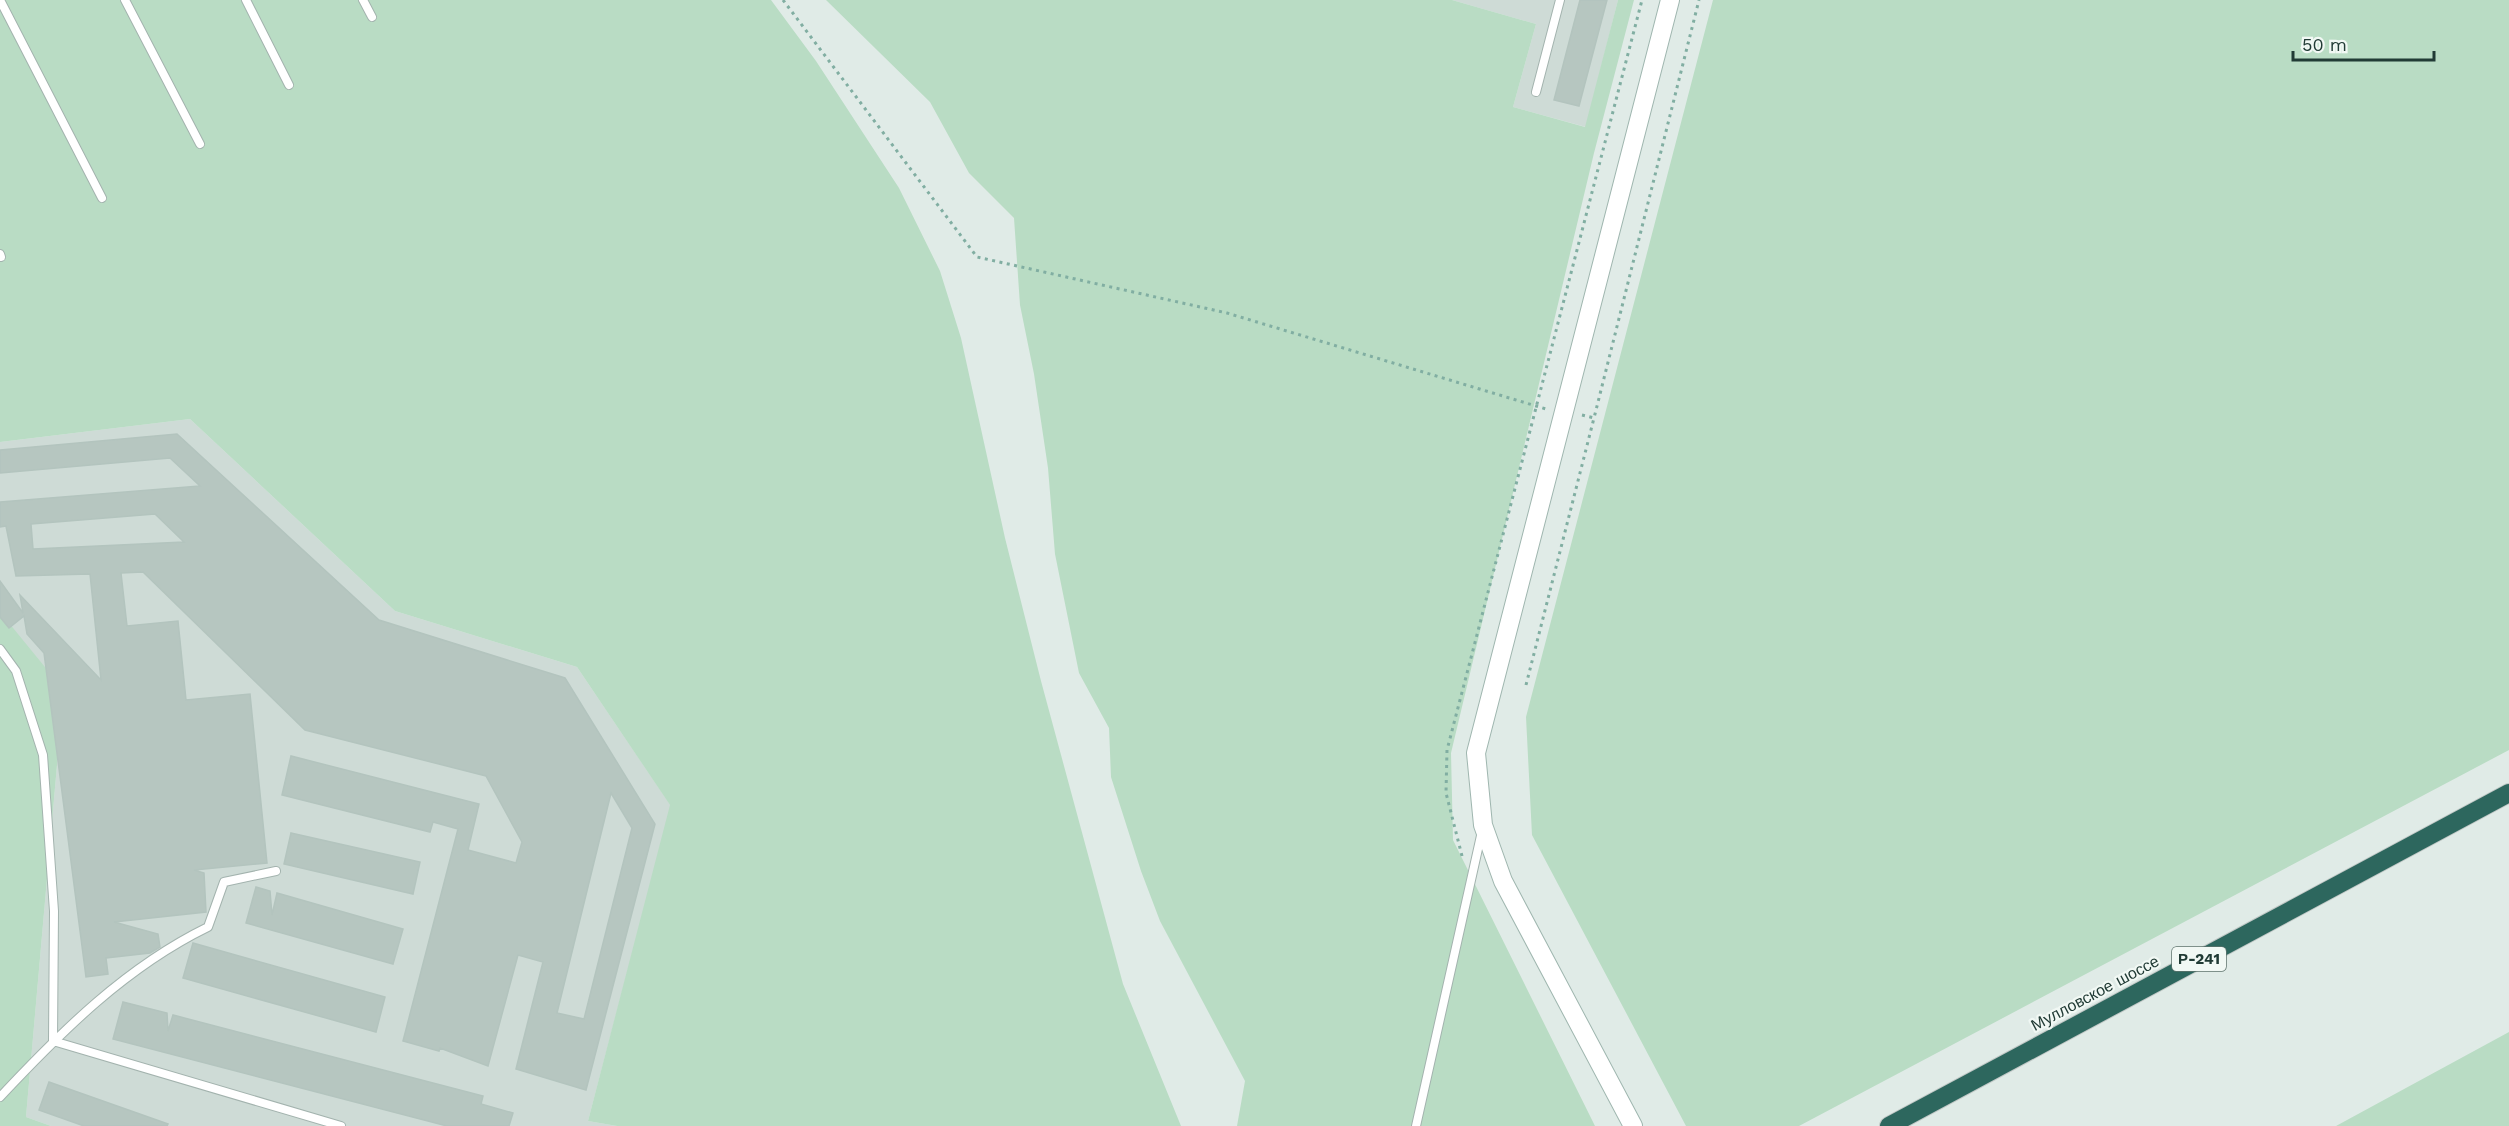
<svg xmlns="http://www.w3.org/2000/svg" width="2509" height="1126" viewBox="0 0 2509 1126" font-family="'Work Sans',sans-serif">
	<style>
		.built { fill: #cedbd6 }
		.green { fill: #b9dcc4 }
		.building { fill: #b6c6c0; stroke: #b3c4be; stroke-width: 1.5; fill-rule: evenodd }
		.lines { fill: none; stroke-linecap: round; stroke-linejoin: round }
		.lane-casing { stroke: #a3b3ae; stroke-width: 10 }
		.secondary-casing { stroke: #9fb6af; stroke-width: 20 }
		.highway-casing { stroke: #c1c8c6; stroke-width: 20 }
		.path { stroke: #81aea2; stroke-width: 3; stroke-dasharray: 3 4.5; stroke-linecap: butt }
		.lane { stroke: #fff; stroke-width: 8 }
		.secondary { stroke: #fff; stroke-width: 18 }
		.highway { stroke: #2d675e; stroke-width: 18 }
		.labels { text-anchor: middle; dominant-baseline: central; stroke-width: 4.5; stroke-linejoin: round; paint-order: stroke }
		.shield { fill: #f1f8f4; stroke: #5f746e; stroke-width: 1.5 }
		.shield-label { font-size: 15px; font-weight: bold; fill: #213b35 }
		.street-label { font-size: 16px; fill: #213b35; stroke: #f1f8f4 }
	</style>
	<rect width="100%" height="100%" fill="#e0ebe7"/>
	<!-- built -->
	<path class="built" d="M 1452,0 L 1618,0 L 1586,127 L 1513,107 L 1536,24 Z
		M 190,419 L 395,611 L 577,667 L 671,806 L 588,1121 L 617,1126 L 51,1126 L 26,1117 L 60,731 L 0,612 L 0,442 Z"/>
	<!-- green -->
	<path class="green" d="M 0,0 L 771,0 L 816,61 L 899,188 L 940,271 L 961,338 L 1005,538 L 1041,681 L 1123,984 L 1181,1126 L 617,1126 L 588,1121 L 670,805 L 577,667 L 395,611 L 190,419 L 0,442 Z
		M 826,0 L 1452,0 L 1536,24 L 1513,107 L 1585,127 L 1618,0 L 1634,0 L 1594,153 L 1451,753 L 1453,840 L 1595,1126 L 1237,1126 L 1245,1081 L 1160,921 L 1141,871 L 1111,777 L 1109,728 L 1079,673 L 1055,554 L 1048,468 L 1034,374 L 1020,305 L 1014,218 L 969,173 L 930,102 Z
		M 1713,0 L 2509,0 L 2509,750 L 1799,1126 L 1686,1126 L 1532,835 L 1526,717 Z
		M 0,612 L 49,672 L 60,731 L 26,1117 L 51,1126 L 0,1126 Z
		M 2509,1032 L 2509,1126 L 2336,1126 Z"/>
	<!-- building -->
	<path class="building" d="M 1580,0 L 1607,0 L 1579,106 L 1554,100 Z
		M 177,434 L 379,620 L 565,678 L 655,824 L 586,1090 L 516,1069 L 543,962 L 518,955 L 488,1066 L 440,1048 L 439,1051 L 403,1041 L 458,829 L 433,822 L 430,832 L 282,795 L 291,756 L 479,804 L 468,850 L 516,863 L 522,842 L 486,776 L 305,730 L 143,572 L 121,573 L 127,626 L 178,621 L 186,700 L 250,694 L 267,863 L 194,870 L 204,873 L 206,912 L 114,922 L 158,934 L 160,947 L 150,953 L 106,958 L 108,974 L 86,977 L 44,653 L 27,634 L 24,616 L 9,628 L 0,617 L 0,581 L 23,613 L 20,595 L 101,680 L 90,574 L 16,576 L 6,526 L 0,527 L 0,502 L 200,486 L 170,458 L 0,473 L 0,450 ZM 155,514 L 184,542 L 33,549 L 31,524 ZM 611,793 L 632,828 L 584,1019 L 557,1013 Z
		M 291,833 L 420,862 L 413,894 L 284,864 Z
		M 256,887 L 270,891 L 272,915 L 277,893 L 403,929 L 393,964 L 246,923 Z
		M 193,943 L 385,997 L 376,1032 L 183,978 Z
		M 123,1002 L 167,1013 L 168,1031 L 173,1015 L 483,1096 L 481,1104 L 513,1113 L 509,1126 L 447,1126 L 113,1039 Z
		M 49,1082 L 168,1124 L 167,1126 L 84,1126 L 39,1110 Z"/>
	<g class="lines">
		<!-- lane casing -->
		<g class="lane-casing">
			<path id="lane" d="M 0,0 L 102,198
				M 125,0 L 200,144
				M 246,0 L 289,85
				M 363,0 L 372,17
				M 1536,92 L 1560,0
				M 0,254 L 1,257
				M 0,649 L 16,671 L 43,755 L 54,911 L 53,1041
				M 53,1041 L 341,1126
				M 0,1097 C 62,1031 126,967 208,927 L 224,882 L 276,871
				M 1416,1126 L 1482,831"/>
		</g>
		<!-- secondary casing -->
		<g class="secondary-casing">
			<path id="secondary" d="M 1633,1126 L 1503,881 L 1483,825 L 1476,753 L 1670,0"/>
		</g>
		<!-- highway casing -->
		<g class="highway-casing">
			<path id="highway" d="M 1889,1126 L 2509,793"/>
		</g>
		<!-- path -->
		<path class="path" d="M 783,0 L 977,257 L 1227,313 L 1546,409
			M 1582,415 L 1594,418 L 1699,0
			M 1526,685 L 1594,418
			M 1462,856 L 1446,793 L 1447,750 L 1642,0"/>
		<!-- lane -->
		<use href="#lane" class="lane"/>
		<!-- secondary -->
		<use href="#secondary" class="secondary"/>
		<!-- highway -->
		<use href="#highway" class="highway"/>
	</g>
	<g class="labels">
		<!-- shield labels -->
		<rect class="shield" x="2172" y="947" width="54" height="24" rx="4.5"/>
		<g class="shield-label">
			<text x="2199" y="959">Р-241</text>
		</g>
		<!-- street labels -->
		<g class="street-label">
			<text transform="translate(2095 993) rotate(-28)">Мулловское шоссе</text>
		</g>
	</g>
	<!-- scale -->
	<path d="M2293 51v9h141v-9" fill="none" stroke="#213b35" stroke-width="3"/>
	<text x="2302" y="51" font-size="18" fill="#213b35" stroke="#f1f8f4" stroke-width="4.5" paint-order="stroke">50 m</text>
</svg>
